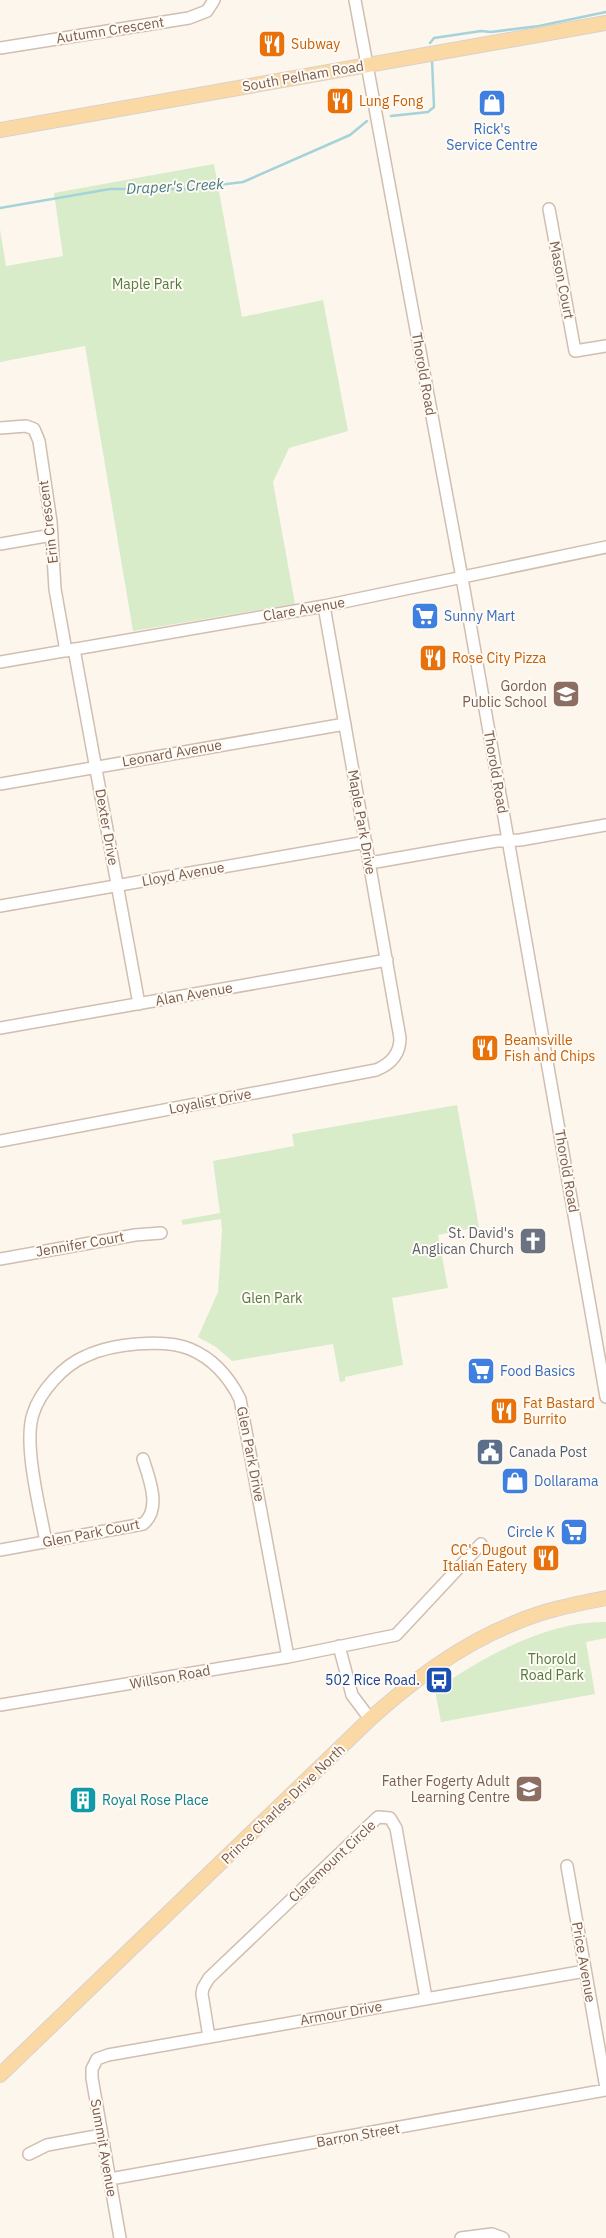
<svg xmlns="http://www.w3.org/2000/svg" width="606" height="2238" viewBox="0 0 606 2238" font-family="'IBM Plex Sans',sans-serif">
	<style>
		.green { fill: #d8ecc9 }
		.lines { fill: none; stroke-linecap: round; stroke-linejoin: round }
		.stream { stroke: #a5d3da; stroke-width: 2.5 }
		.minor-casing { stroke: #d1beb0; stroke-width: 14 }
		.major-casing { stroke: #dad1cd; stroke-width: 16 }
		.minor { stroke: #fff; stroke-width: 11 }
		.major { stroke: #fbd9a5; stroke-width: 14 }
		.labels { text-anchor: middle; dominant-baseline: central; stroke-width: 4; stroke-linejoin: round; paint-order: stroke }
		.street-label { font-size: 14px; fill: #7a5c4d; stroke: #fffaf3 }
		.food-label { font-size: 14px; fill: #c56008; stroke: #fffaf3; text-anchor: start }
		.shop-label { font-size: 14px; fill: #366cbe; stroke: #fffaf3; text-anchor: start }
		.park-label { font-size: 14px; fill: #537a41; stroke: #fffaf3 }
		.education-label { font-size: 14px; fill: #785e54; stroke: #fffaf3; text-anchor: end }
		.worship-label { font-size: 14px; fill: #5b616d; stroke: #fffaf3; text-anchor: end }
		.service-label { font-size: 14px; fill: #4e5e75; stroke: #fffaf3; text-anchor: start }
		.transit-label { font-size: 14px; fill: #164399; stroke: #fffaf3; text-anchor: end }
		.culture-label { font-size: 14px; fill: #0d838f; stroke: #fffaf3; text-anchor: start }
		.water-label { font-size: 15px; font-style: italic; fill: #437c86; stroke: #fffaf3 }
	</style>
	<rect width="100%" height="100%" fill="#fdf6ec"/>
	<!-- green -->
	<path class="green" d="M 214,164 L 242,317 L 323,300 L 348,431 L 289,448 L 273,482 L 295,604 L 133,631 L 85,346 L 0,362 L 0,229 L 6,266 L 63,256 L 54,193 Z
		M 457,1105 L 479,1227 L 438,1235 L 448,1288 L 392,1298 L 403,1365 L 345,1377 L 345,1381 L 340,1382 L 333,1344 L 232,1361 L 216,1347 L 198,1337 L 218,1292 L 222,1231 L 221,1219 L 183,1225 L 181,1220 L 220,1213 L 213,1161 L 294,1146 L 292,1134 Z
		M 606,1622 L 606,1638 L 586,1642 L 595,1694 L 441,1722 L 435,1690 C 483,1657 546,1621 606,1622 Z"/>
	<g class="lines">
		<!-- stream -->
		<path class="stream" d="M 430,43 L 434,38 L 481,31 L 491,32 L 539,26 L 606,12
			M 391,116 L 428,112 L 434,107 L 432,60
			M 0,208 L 110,189 L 186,189 L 243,182 L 350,135 L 367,121"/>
		<!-- minor casing -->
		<g class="minor-casing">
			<path id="minor" d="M 355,0 L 462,578 L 606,1397
				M 0,48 L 189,18 L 207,11 L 214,0
				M 549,209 L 575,351 L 606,346
				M 0,428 L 26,426 L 34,429 L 39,441 L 51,522 L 55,589 L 66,651
				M 0,544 L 52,535
				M 74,649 L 139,1004
				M 0,662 L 324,606 L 606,547
				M 0,784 L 345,724
				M 370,863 L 467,846 L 497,841 L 520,840 L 606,825
				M 0,906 L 366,842
				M 0,1028 L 387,960
				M 0,1141 L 376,1070 C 391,1064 400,1054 400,1038 L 324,606
				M 0,1259 L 135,1235 L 161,1233
				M 46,1542 C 40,1509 23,1444 33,1414 C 40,1391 64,1365 86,1356 C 111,1344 164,1338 190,1349 C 214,1359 229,1377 240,1399 L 288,1657
				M 0,1550 L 143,1524 C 162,1509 149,1478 143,1459
				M 339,1646 L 352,1695 L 370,1719
				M 0,1705 L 288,1657 L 396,1635 L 481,1544
				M 567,1866 L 606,2088
				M 209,2037 L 202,1994 L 203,1988 L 209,1978 L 378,1817 L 390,1818 L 396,1828 L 426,1998
				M 29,2154 L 47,2145 L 102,2135
				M 110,2179 L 606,2090
				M 120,2238 L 92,2078 L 92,2069 L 97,2059 L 108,2055 L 585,1971
				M 461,2238 L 492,2234 L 503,2238"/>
		</g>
		<!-- major casing -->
		<g class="major-casing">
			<path id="major" d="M 0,130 L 606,23
				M 0,2075 L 370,1719 C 415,1679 461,1644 517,1622 C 545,1610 576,1604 606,1598"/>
		</g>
		<!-- minor -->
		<use href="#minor" class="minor"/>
		<!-- major -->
		<use href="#major" class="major"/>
	</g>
	<!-- icons -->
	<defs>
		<g id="restaurant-square" transform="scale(1.4375)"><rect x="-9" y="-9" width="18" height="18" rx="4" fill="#e8710a" stroke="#fffaf3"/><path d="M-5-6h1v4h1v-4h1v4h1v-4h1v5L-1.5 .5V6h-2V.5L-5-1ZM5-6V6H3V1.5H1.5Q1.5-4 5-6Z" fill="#fff"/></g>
		<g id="shop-square" transform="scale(1.4375)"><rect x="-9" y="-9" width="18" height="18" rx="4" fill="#3f7fe0" stroke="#fffaf3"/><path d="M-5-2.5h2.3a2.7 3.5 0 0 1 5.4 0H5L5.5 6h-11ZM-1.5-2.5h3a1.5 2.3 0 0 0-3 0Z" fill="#fff"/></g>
		<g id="supermarket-square" transform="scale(1.4375)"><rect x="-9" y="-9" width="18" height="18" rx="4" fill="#3f7fe0" stroke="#fffaf3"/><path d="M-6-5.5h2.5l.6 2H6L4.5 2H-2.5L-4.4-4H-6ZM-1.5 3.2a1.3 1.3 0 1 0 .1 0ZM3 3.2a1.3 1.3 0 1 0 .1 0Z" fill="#fff"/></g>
		<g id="school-square" transform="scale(1.4375)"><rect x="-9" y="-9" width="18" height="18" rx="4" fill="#8d6e63" stroke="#fffaf3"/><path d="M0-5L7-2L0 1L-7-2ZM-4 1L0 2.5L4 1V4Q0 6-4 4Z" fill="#fff"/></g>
		<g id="church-square" transform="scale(1.4375)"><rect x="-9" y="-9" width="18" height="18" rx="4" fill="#6b7280" stroke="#fffaf3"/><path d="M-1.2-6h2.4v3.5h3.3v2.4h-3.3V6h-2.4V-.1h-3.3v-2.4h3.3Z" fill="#fff"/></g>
		<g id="civic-square" transform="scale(1.4375)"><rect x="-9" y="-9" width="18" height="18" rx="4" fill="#5c6f8a" stroke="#fffaf3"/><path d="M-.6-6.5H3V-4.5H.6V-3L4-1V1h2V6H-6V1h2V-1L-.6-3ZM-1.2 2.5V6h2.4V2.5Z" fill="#fff"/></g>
		<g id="bus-square" transform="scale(1.4375)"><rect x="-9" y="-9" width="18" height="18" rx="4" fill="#1a4fb4" stroke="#fffaf3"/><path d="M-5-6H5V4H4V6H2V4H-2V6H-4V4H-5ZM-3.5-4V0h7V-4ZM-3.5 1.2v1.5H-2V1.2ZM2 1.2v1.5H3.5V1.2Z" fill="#fff"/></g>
		<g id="building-square" transform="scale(1.4375)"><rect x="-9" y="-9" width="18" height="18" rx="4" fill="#0f9aa8" stroke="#fffaf3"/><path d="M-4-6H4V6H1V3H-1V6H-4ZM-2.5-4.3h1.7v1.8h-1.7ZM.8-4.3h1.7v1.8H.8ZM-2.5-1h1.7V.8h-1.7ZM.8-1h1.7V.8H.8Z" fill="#fff"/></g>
	</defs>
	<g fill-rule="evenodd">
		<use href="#restaurant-square" x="272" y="44"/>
		<use href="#restaurant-square" x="340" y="101"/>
		<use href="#shop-square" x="492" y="103"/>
		<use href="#supermarket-square" x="425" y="616"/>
		<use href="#restaurant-square" x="433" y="658"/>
		<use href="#school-square" x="566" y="694"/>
		<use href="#restaurant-square" x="485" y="1048"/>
		<use href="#church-square" x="533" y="1241"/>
		<use href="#supermarket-square" x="481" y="1371"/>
		<use href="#restaurant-square" x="504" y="1411"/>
		<use href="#civic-square" x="490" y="1452"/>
		<use href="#shop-square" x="515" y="1481"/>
		<use href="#supermarket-square" x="574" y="1532"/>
		<use href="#restaurant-square" x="546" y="1558"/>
		<use href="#bus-square" x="439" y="1680"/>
		<use href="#school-square" x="529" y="1789"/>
		<use href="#building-square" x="83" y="1800"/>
	</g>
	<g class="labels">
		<!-- street labels -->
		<g class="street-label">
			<text transform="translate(110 30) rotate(-9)">Autumn Crescent</text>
			<text transform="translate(303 76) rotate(-10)">South Pelham Road</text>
			<text transform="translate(562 280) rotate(79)">Mason Court</text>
			<text transform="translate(424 374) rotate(80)">Thorold Road</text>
			<text transform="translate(48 522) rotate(-97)">Erin Crescent</text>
			<text transform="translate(304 609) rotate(-10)">Clare Avenue</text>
			<text transform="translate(172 753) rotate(-10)">Leonard Avenue</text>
			<text transform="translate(496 772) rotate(80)">Thorold Road</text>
			<text transform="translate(362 822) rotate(80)">Maple Park Drive</text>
			<text transform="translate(107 827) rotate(80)">Dexter Drive</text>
			<text transform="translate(183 874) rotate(-10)">Lloyd Avenue</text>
			<text transform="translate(194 994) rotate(-10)">Alan Avenue</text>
			<text transform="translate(210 1101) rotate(-11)">Loyalist Drive</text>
			<text transform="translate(567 1171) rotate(80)">Thorold Road</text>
			<text transform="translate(80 1244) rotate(-10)">Jennifer Court</text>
			<text transform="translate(251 1454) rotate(79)">Glen Park Drive</text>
			<text transform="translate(91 1533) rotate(-11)">Glen Park Court</text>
			<text transform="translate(170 1677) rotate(-10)">Willson Road</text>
			<text transform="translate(283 1804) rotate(-44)">Prince Charles Drive North</text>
			<text transform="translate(332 1861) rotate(-43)">Claremount Circle</text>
			<text transform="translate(584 1962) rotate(80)">Price Avenue</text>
			<text transform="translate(341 2013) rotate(-10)">Armour Drive</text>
			<text transform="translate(358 2135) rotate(-10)">Barron Street</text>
			<text transform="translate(104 2148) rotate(80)">Summit Avenue</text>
		</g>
		<!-- food labels -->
		<g class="food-label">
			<text x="291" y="44">Subway</text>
			<text x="359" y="101">Lung Fong</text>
			<text x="452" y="658">Rose City Pizza</text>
			<text x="504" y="1040">Beamsville<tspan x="504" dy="16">Fish and Chips</tspan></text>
			<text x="523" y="1403">Fat Bastard<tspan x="523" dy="16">Burrito</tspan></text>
			<text x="527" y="1550" text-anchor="end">CC's Dugout<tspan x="527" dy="16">Italian Eatery</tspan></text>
		</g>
		<!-- shop labels -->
		<g class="shop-label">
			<text x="492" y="129" text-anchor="middle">Rick's<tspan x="492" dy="16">Service Centre</tspan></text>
			<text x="444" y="616">Sunny Mart</text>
			<text x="500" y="1371">Food Basics</text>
			<text x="534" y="1481">Dollarama</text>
			<text x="555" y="1532" text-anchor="end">Circle K</text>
		</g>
		<!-- park labels -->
		<g class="park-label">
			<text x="147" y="284">Maple Park</text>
			<text x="272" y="1298">Glen Park</text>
			<text x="552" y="1659">Thorold<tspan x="552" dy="16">Road Park</tspan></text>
		</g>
		<!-- education labels -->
		<g class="education-label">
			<text x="547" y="686">Gordon<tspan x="547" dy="16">Public School</tspan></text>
			<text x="510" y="1781">Father Fogerty Adult<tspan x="510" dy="16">Learning Centre</tspan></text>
		</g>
		<!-- worship labels -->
		<g class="worship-label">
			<text x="514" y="1233">St. David's<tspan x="514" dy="16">Anglican Church</tspan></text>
		</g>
		<!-- service labels -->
		<g class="service-label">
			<text x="509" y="1452">Canada Post</text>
		</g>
		<!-- transit labels -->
		<g class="transit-label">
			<text x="420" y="1680">502 Rice Road.</text>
		</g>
		<!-- culture labels -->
		<g class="culture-label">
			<text x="102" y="1800">Royal Rose Place</text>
		</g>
		<!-- water labels -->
		<g class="water-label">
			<text transform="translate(175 186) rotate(-3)">Draper's Creek</text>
		</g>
	</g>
</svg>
